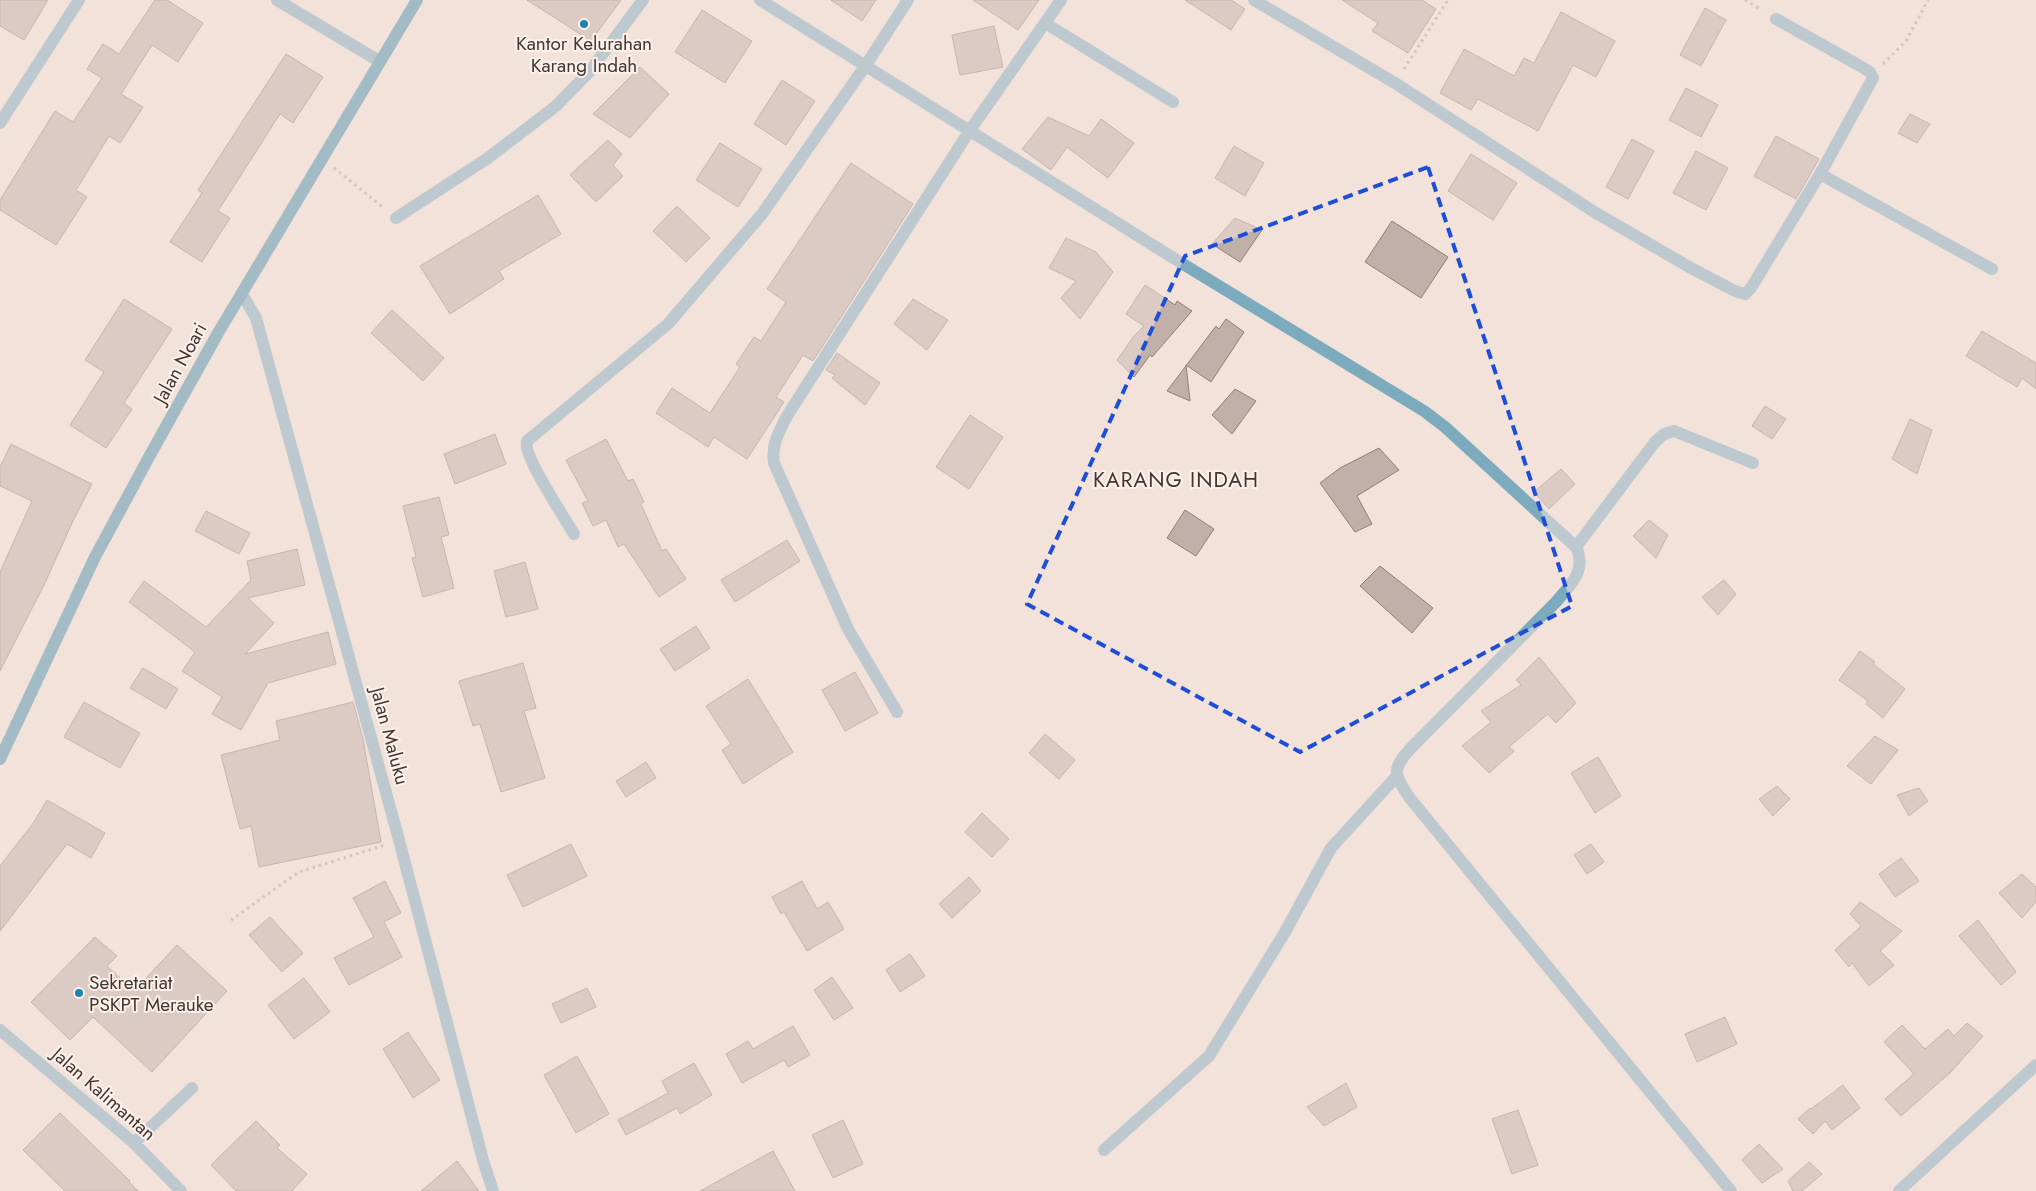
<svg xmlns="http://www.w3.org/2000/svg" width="2036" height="1191" viewBox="0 0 2036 1191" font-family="Jost,sans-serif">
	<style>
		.building { fill: #c0b0a9; stroke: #8e7f78 }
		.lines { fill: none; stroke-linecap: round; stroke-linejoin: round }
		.path { stroke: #afa19b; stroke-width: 3; stroke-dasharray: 2.5 4; stroke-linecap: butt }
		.street { stroke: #7dabbe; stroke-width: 12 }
		.secondary { stroke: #428daa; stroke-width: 12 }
		.marked { fill: none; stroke: #1d4ed8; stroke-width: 4; stroke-dasharray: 10 6; stroke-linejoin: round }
		.poi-dot { fill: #1d86af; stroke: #fdf0ea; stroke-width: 2 }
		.labels { text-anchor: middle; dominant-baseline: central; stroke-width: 4; stroke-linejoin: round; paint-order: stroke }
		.poi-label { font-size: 19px; fill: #3e3734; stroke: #fdf0ea }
		.street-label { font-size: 19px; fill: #3e3734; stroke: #fdf0ea }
		.quarter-label { font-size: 21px; letter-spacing: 1px; fill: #42352f; stroke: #fdf0ea }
	</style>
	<rect width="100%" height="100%" fill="#f3e2da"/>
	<!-- building -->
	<path class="building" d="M 0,0 L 48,0 L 24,40 L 0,26 Z
		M 155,0 L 167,0 L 203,23 L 178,62 L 152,45 L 121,94 L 143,107 L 120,143 L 109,136 L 76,190 L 87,197 L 56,245 L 0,210 L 0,200 L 55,111 L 73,122 L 102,78 L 87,69 L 103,44 L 119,54 Z
		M 527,0 L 621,0 L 591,41 Z
		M 831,0 L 876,0 L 862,21 Z
		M 973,0 L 1039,0 L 1018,30 Z
		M 1185,0 L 1231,0 L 1245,9 L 1231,30 Z
		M 1342,0 L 1422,0 L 1436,9 L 1408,53 L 1372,31 L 1378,23 Z
		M 1705,8 L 1726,20 L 1701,66 L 1680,55 Z
		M 702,10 L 752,41 L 725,83 L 675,52 Z
		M 1561,12 L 1615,41 L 1596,77 L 1573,65 L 1538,131 L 1478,99 L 1471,110 L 1440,93 L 1464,49 L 1514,76 L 1524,58 L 1534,63 Z
		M 994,26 L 1003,67 L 960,75 L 952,35 Z
		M 286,54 L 323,77 L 293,123 L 280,114 L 218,211 L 230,218 L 202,262 L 170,242 L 202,193 L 198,190 Z
		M 640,67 L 669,94 L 630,138 L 593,114 Z
		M 782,80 L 815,101 L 786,145 L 754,124 Z
		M 1686,88 L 1718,105 L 1701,137 L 1669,120 Z
		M 1910,114 L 1930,124 L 1917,143 L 1898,133 Z
		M 1048,117 L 1089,136 L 1101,119 L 1134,143 L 1108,178 L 1067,147 L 1051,170 L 1022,149 Z
		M 1776,136 L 1819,159 L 1796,199 L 1754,176 Z
		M 1632,139 L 1654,151 L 1628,199 L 1606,187 Z
		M 608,140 L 622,154 L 613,165 L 623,176 L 596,202 L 570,175 Z
		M 720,143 L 762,169 L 738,207 L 696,180 Z
		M 1234,146 L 1264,163 L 1245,196 L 1215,178 Z
		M 1696,151 L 1728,168 L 1706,210 L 1673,193 Z
		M 1471,154 L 1517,183 L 1493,220 L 1448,191 Z
		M 851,163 L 913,204 L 813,361 L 803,355 L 776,397 L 784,402 L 747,459 L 714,437 L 708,447 L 656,413 L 672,388 L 710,413 L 740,367 L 736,364 L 754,337 L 761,341 L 786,302 L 767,289 Z
		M 538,195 L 561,234 L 499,271 L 504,279 L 450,314 L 420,266 Z
		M 677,206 L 710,238 L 686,262 L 653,231 Z
		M 1235,218 L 1262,230 L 1240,262 L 1212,244 Z
		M 1392,221 L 1448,257 L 1421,298 L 1365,262 Z
		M 1066,238 L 1096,252 L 1113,272 L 1080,319 L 1061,298 L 1076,281 L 1049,268 Z
		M 1145,285 L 1175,305 L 1177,301 L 1192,311 L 1152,357 L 1150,355 L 1134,377 L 1117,360 L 1134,336 L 1144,326 L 1126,314 Z
		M 124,299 L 172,329 L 124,403 L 132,409 L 106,448 L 70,425 L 104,372 L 85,360 Z
		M 913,299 L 948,320 L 927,350 L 894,324 Z
		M 392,310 L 444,358 L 423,381 L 371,333 Z
		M 1226,319 L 1244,332 L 1211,382 L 1186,365 L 1190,401 L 1167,391 L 1216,326 L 1219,329 Z
		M 1982,331 L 2036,363 L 2036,389 L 2022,378 L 2017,387 L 1966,356 Z
		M 837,353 L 880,383 L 865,405 L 832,378 L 835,375 L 826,370 Z
		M 1235,389 L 1256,401 L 1232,434 L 1212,415 Z
		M 1765,406 L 1786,419 L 1772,439 L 1752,426 Z
		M 970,415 L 1003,437 L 969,489 L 936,467 Z
		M 1910,419 L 1932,430 L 1917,474 L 1892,459 Z
		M 495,434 L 506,464 L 455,484 L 444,454 Z
		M 606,439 L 628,481 L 633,479 L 644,502 L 641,504 L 662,551 L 666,549 L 686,579 L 659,597 L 624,544 L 618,547 L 606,520 L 593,526 L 582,503 L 588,501 L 566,460 Z
		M 11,444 L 92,484 L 73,521 L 45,583 L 0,671 L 0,572 L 32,501 L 0,486 L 0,467 Z
		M 1379,448 L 1399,470 L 1357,496 L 1372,524 L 1355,532 L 1320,483 L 1340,468 Z
		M 1561,469 L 1575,484 L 1549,509 L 1534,492 Z
		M 439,497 L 449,535 L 441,537 L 454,588 L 423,597 L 412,558 L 416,557 L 403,506 Z
		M 1185,510 L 1214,529 L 1196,556 L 1167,538 Z
		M 206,511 L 250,533 L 239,554 L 195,531 Z
		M 1649,520 L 1668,535 L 1656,558 L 1633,536 Z
		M 787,540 L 800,561 L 735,602 L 721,580 Z
		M 297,549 L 305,585 L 248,598 L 274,623 L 245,654 L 328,632 L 336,664 L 268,683 L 241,730 L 212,714 L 222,697 L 182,671 L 195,652 L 129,602 L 144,581 L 206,627 L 251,580 L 247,561 Z
		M 525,562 L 538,609 L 506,617 L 494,571 Z
		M 1380,566 L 1433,608 L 1412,633 L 1360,586 Z
		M 1724,580 L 1736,594 L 1718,615 L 1702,597 Z
		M 696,626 L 710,648 L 675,671 L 660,649 Z
		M 1860,651 L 1875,662 L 1873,664 L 1905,689 L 1883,718 L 1866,704 L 1868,701 L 1839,680 Z
		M 1539,657 L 1576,703 L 1556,723 L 1548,714 L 1509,747 L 1514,751 L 1489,773 L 1462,746 L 1491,722 L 1481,711 L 1521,685 L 1516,680 Z
		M 523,663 L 536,708 L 524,711 L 545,778 L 501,792 L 480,724 L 473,726 L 459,681 Z
		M 143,668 L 178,689 L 166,709 L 130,688 Z
		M 855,672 L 878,713 L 845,731 L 822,690 Z
		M 748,679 L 793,752 L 743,784 L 722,750 L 731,744 L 706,706 Z
		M 84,702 L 140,733 L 120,768 L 64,737 Z
		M 353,702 L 363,739 L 381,842 L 259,867 L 251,826 L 240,829 L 221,755 L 280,740 L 276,721 Z
		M 1045,734 L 1075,760 L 1059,779 L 1029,753 Z
		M 1875,736 L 1898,750 L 1871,784 L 1847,766 Z
		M 1598,757 L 1621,796 L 1595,813 L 1571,773 Z
		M 646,762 L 656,778 L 626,797 L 616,781 Z
		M 1777,786 L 1790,799 L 1773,816 L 1759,799 Z
		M 1919,788 L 1928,801 L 1909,816 L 1897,795 Z
		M 47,800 L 105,833 L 91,858 L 67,844 L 0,931 L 0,866 L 34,822 Z
		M 982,813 L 1009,839 L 992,857 L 965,832 Z
		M 571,844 L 587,876 L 523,907 L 507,875 Z
		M 1591,844 L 1604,862 L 1587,874 L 1574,855 Z
		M 1901,858 L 1919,881 L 1895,897 L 1879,874 Z
		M 2022,874 L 2036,887 L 2036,902 L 2022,918 L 1999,893 Z
		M 969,877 L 981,891 L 952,918 L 939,904 Z
		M 385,881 L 401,913 L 384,922 L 402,957 L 349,985 L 334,958 L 374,937 L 353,898 Z
		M 802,881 L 817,909 L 828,902 L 844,929 L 807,951 L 784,912 L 781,914 L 772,897 Z
		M 1860,902 L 1902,931 L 1880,951 L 1894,965 L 1869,986 L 1852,963 L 1849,967 L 1835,950 L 1861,926 L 1850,914 Z
		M 270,917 L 303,953 L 282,972 L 249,935 Z
		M 1978,920 L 2016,972 L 2001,985 L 1959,936 Z
		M 95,937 L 117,956 L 107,966 L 134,991 L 177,945 L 227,991 L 152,1072 L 93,1017 L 70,1040 L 31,1002 Z
		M 910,954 L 925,976 L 900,992 L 886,970 Z
		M 832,977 L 853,1008 L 834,1020 L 814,990 Z
		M 304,978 L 330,1012 L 294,1039 L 268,1005 Z
		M 587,988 L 596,1007 L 561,1023 L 552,1004 Z
		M 1725,1017 L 1737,1044 L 1697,1062 L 1685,1034 Z
		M 1967,1023 L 1983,1036 L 1951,1072 L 1901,1116 L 1885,1099 L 1914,1074 L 1884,1042 L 1902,1025 L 1925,1049 L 1948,1029 L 1954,1036 Z
		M 793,1026 L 810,1055 L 788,1067 L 784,1060 L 742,1083 L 726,1054 L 748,1041 L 753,1049 Z
		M 408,1032 L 440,1080 L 413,1098 L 383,1049 Z
		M 577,1056 L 609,1114 L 576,1133 L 544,1075 Z
		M 694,1063 L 712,1095 L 680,1114 L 677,1108 L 626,1135 L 618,1120 L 668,1093 L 662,1081 Z
		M 1346,1083 L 1357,1107 L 1324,1126 L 1307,1107 Z
		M 1843,1085 L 1860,1108 L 1832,1130 L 1825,1121 L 1813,1134 L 1798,1119 L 1810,1108 L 1811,1109 Z
		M 1518,1110 L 1538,1165 L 1512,1174 L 1492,1119 Z
		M 60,1113 L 130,1181 L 129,1182 L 138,1191 L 65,1191 L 23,1150 Z
		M 843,1120 L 863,1164 L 833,1178 L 812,1135 Z
		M 256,1121 L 280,1145 L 277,1148 L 307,1174 L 292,1191 L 236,1191 L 211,1165 Z
		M 1759,1144 L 1783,1169 L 1762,1183 L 1742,1160 Z
		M 773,1151 L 795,1191 L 700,1191 Z
		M 457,1161 L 479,1191 L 421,1191 Z
		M 1809,1162 L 1822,1174 L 1802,1191 L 1793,1191 L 1788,1181 Z"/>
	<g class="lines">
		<!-- path -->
		<path class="path" d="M 1745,0 L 1762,10
			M 1883,64 L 1906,41 L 1928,0
			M 1404,69 L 1448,0
			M 334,168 L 384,208
			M 231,920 L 299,872 L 385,845"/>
		<!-- street -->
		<path class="street" d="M 277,0 L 379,61
			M 760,0 L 1183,264 L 1424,411 L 1445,427 L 1576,547 C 1587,571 1571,584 1556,602 L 1411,748 C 1391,770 1394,774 1409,797 L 1731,1191
			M 1254,0 L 1395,83 L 1596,213 L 1691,268 L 1735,291 L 1745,294 L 1751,288 L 1820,174 L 1873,78 L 1870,72 L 1862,67 L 1776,19
			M 1045,23 L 1173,102
			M 0,123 L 79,0
			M 1820,174 L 1992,269
			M 396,218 L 488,158 L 556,106 L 590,71 L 643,0
			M 242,294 L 256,318 L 399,840 L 483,1160 L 493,1191
			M 574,534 C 565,518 522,455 527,441 L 668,324 L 762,214 L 866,65 L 908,0
			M 1576,547 L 1655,442 L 1664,434 L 1674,431 L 1753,463
			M 897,712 L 848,629 L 774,463 C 771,445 779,432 787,416 L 970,130 L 1061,0
			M 0,1030 L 134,1143 L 181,1191
			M 134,1143 L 192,1088
			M 1104,1150 L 1209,1056 L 1285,932 L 1331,848 L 1396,777
			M 1899,1191 L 2036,1065"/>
		<!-- secondary -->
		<path class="secondary" d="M 0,759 L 95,557 L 149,457 L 218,333 L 417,0"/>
	</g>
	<!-- marked area -->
	<path d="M0 0H2036V1191H0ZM 1428,167 L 1572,606 L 1300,752 L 1027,604 L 1185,256 Z" fill="#f3e2da" fill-opacity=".55" fill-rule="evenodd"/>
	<path class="marked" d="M 1428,167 L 1572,606 L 1300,752 L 1027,604 L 1185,256 Z"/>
	<!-- markers -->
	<g class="poi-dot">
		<circle cx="584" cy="24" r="5"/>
		<circle cx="79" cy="993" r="5"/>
	</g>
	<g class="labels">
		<!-- poi labels -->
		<g class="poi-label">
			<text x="584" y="43">Kantor Kelurahan<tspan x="584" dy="22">Karang Indah</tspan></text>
			<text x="89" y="982" text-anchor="start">Sekretariat<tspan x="89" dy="22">PSKPT Merauke</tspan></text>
		</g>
		<!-- street labels -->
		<g class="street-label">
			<text transform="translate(180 363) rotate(-61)">Jalan Noari</text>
			<text transform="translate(390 736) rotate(75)">Jalan Maluku</text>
			<text transform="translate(104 1094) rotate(41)">Jalan Kalimantan</text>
		</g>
		<!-- quarter labels -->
		<g class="quarter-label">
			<text x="1176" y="480">KARANG INDAH</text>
		</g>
	</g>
</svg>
